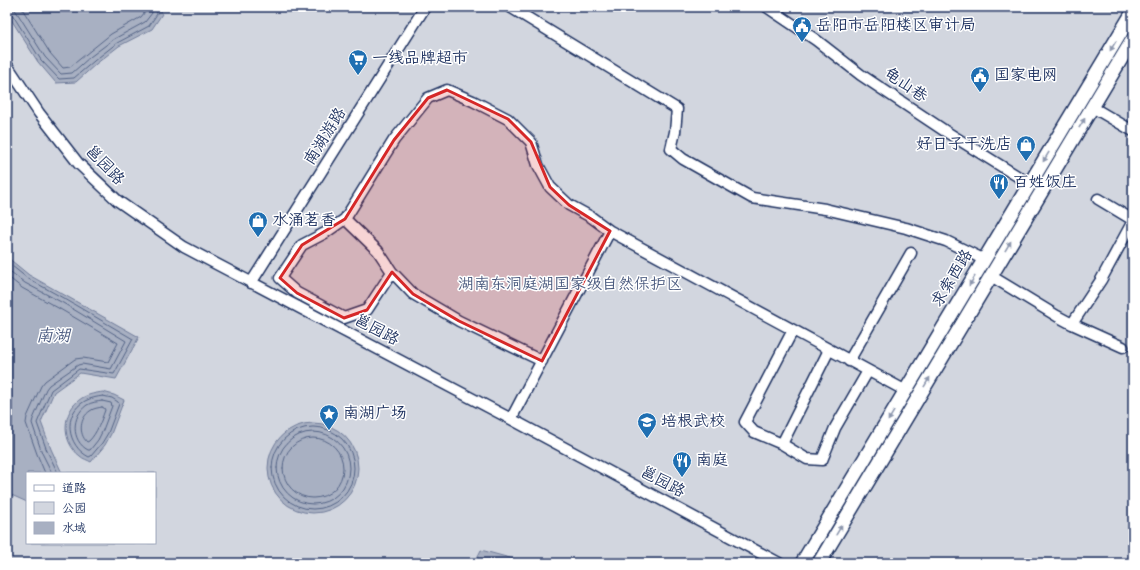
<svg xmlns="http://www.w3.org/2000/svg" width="1140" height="570" viewBox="0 0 1140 570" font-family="Dekko,'LXGW WenKai TC',sans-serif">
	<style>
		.green { fill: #d2d6df; stroke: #76829e; fill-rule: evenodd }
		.water { fill: #a8b0c2; stroke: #707c9a }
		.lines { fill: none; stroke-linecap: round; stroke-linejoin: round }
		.shore { stroke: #536386; stroke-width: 1 }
		.minor-casing { stroke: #1b2f5e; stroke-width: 13 }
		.major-casing { stroke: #1b2f5e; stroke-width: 16 }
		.minor { stroke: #fff; stroke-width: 10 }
		.major { stroke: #fff; stroke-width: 13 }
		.oneway { fill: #8d97ae }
		.marked { fill: #d62828; fill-opacity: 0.2; stroke: #d62828; stroke-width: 3; stroke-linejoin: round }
		.labels { text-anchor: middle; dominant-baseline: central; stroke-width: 3; stroke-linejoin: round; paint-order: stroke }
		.poi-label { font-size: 16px; fill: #1b2f5e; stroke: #fff; text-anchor: start }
		.street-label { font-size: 16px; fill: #1b2f5e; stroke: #fff }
		.park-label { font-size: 16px; fill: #49597e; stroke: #fff }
		.water-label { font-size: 17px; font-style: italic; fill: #4c5c81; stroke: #fff }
	</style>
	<rect width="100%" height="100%" fill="#f1f2f5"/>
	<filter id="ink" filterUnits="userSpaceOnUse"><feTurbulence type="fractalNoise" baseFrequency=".025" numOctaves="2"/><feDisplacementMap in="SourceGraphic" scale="8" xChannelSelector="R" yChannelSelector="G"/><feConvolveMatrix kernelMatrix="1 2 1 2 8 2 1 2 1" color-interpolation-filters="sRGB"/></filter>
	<g filter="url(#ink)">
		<!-- green -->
		<path class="green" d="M 7,7 L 1133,7 L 1133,563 L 7,563 ZM 27,473 L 155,473 L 155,543 L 27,543 Z"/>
		<!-- water -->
		<path class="water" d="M 7,7 L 160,7 L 162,14 L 152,29 L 119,46 L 96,64 L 76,82 L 56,83 L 38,62 L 7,13 Z
			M 7,257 L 29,275 L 139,337 L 116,379 L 80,373 L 54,392 L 41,422 L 51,449 L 62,473 L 27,473 L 27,502 L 7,493 Z
			M 103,392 L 114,395 L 124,400 L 111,434 L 105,445 L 91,462 C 88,460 83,459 80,456 C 61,442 61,411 82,398 C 89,394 96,393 103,392 Z
			M268 468a45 45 0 1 1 90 0a45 45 0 1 1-90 0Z
			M 481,550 L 517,560 L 515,563 L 475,563 L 475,562 Z"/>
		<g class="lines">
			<!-- shore -->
			<path class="shore" d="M 11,7 L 16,11 L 45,57 L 61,74 L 72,73 L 90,57 L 114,39 L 145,22 L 152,13 L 151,7
				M 21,7 L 50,53 L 63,68 L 70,67 L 111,34 L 141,17 L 145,12 L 145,7
				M 7,12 L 10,12 L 12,14 L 41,60 L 59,79 L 74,78 L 94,61 L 117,43 L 149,26 L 157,14 L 156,7
				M 7,262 L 27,278 L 65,299 L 133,339 L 114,374 L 79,369 L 51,390 L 37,423 L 47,451 L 58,473
				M 7,269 L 25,283 L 63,303 L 126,341 L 111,369 L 82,364 L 78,365 L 49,385 L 46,389 L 33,419 L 32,423 L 42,453 L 52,473
				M 7,276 L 22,288 L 60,309 L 118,343 L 108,362 L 83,358 L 75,359 L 45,381 L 41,386 L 27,417 L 26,423 L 37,454 L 45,473
				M 103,396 L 112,398 L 118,402 L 119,404 L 108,433 L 102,443 L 91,456 L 89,457 C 67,446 62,414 85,401 C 91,398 96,397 103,396 Z
				M 102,401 L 111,403 L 112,406 L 103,430 L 98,440 L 90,450 L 88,450 C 71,441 71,416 87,405 C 92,402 97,402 102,401 Z
				M 102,407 L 104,408 L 105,410 C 101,421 97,433 89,441 L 87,442 C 78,433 80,418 90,411 C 94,408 98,408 102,407 Z
				M272 468a41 41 0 1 1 82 0a41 41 0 1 1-82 0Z
				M277 468a36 36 0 1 1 72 0a36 36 0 1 1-72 0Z
				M283 468a30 30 0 1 1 60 0a30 30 0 1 1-60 0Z"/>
			<!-- minor casing -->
			<g class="minor-casing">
				<path id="minor" d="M 510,7 L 677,109 L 675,132 L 671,149 L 683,159 L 752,198 L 825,209 L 906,228 L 946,241 L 985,260
					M 767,7 L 816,40 L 861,75 L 945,131 L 1030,184
					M 7,65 L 39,113 L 78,163 L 118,201 L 184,247 L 511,419 L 779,563
					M 1092,107 L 1133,131
					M 1098,199 L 1133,220
					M 345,219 L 325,233 L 302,245 L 280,278 L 297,293 L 344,318 L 367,310 L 392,272
					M 991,276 L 1057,316 L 1072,324 L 1101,280 L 1133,221
					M 251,283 L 425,7
					M 1072,324 L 1123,347
					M 793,330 L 745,422 L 754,432 L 782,444 L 807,459 L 822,460 L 835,428 L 868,371
					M 542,361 L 459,321 L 413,294 L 392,272 L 378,251 L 345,219 L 394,140 L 428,98 L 447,90 L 473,101 L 508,119 L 531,142 L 538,165 L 550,187 L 569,205 L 591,217 L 610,231
					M 849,361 L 911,253
					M 511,419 L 610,231 L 906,391
					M 782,444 L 829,350"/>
			</g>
			<!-- major casing -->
			<g class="major-casing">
				<path id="major" d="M 802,563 L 1133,12
					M 819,563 L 1133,39"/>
			</g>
			<!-- minor -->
			<use href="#minor" class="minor"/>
			<!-- major -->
			<use href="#major" class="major"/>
		</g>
		<!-- one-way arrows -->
		<defs><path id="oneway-solid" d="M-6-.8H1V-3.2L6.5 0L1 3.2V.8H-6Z"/></defs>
		<g class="oneway">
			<use href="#oneway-solid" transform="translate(1113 46) rotate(121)"/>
			<use href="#oneway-solid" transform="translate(1082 123) rotate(-59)"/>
			<use href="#oneway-solid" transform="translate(1046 157) rotate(121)"/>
			<use href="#oneway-solid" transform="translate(1008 246) rotate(-59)"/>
			<use href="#oneway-solid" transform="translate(972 281) rotate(121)"/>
			<use href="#oneway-solid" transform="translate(927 382) rotate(-59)"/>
			<use href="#oneway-solid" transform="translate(891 416) rotate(121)"/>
			<use href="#oneway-solid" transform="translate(839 530) rotate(-59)"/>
		</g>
	</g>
	<!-- marked area -->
	<path class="marked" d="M 447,90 L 508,119 L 531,142 L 550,187 L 569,205 L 610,231 L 542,361 L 459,321 L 413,294 L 392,272 L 367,310 L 344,318 L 297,293 L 280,278 L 302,245 L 345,219 L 394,140 L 428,98 Z"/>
	<!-- icons -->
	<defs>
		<g id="civic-pin" transform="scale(1)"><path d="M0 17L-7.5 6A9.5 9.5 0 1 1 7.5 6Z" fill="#1f6fb2" stroke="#fff"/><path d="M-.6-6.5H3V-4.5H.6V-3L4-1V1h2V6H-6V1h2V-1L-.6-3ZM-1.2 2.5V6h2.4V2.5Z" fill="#fff"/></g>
		<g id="supermarket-pin" transform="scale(1)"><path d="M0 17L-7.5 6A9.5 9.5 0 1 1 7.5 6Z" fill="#1f6fb2" stroke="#fff"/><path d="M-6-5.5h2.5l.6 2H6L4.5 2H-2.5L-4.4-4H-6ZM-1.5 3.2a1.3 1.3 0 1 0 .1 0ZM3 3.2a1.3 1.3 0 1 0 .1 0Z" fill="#fff"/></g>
		<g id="shop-pin" transform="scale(1)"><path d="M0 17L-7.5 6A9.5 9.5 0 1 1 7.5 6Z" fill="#1f6fb2" stroke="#fff"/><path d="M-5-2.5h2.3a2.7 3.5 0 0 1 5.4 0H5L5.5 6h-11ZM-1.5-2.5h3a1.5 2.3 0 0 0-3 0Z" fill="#fff"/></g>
		<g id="restaurant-pin" transform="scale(1)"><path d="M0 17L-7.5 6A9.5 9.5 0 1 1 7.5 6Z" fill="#1f6fb2" stroke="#fff"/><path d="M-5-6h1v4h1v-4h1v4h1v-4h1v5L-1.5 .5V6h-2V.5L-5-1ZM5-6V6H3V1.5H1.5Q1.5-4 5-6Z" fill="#fff"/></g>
		<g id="sight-pin" transform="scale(1)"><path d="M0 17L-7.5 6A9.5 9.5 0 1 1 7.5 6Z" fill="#1f6fb2" stroke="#fff"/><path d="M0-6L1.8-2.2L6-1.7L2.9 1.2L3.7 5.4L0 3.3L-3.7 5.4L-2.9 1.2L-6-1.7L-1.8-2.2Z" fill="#fff"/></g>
		<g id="school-pin" transform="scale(1)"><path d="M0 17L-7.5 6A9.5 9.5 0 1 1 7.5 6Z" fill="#1f6fb2" stroke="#fff"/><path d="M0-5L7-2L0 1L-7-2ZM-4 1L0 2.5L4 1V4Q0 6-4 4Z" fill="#fff"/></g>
	</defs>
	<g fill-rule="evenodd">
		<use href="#civic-pin" x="802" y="26"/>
		<use href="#supermarket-pin" x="358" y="59"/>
		<use href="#civic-pin" x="980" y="76"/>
		<use href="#shop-pin" x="1026" y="145"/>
		<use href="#restaurant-pin" x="999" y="183"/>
		<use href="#shop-pin" x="258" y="221"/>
		<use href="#sight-pin" x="329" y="414"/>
		<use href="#school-pin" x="647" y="422"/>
		<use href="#restaurant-pin" x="682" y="461"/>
	</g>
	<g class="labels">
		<!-- poi labels -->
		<g class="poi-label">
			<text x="816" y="26">岳阳市岳阳楼区审计局</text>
			<text x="372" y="59">一线品牌超市</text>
			<text x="994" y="76">国家电网</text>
			<text x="1012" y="145" text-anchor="end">好日子干洗店</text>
			<text x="1013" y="183">百姓饭庄</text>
			<text x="272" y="221">水涌茗香</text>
			<text x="343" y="414">南湖广场</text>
			<text x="661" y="422">培根武校</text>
			<text x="696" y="461">南庭</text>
		</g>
		<!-- street labels -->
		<g class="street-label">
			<text transform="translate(905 86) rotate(34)">龟山巷</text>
			<text transform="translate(326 137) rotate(-58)">南湖游路</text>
			<text transform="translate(104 166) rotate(46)">邕园路</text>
			<text transform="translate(953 279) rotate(-59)">求索西路</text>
			<text transform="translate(376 331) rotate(28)">邕园路</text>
			<text transform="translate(662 483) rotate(28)">邕园路</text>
		</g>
		<!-- park labels -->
		<g class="park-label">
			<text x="570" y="285">湖南东洞庭湖国家级自然保护区</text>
		</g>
		<!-- water labels -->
		<g class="water-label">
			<text x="53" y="338">南湖</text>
		</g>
	</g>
	<!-- margin -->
	<rect width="1140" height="570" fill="none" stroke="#fff" stroke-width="24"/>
	<rect x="12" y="12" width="1116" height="546" fill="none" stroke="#1b2f5e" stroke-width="1.5" filter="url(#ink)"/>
	<!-- legend -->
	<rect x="26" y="472" width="130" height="72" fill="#ffffff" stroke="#a4acbf"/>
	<rect x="34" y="485" width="20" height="6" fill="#ffffff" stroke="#a4acbf"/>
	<text x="62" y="492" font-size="12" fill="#1b2f5e">道路</text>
	<rect x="34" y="502" width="20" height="12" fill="#d2d6df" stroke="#a4acbf"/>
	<text x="62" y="512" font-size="12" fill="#1b2f5e">公园</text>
	<rect x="34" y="522" width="20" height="12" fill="#a8b0c2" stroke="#a4acbf"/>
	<text x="62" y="532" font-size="12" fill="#1b2f5e">水域</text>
</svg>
